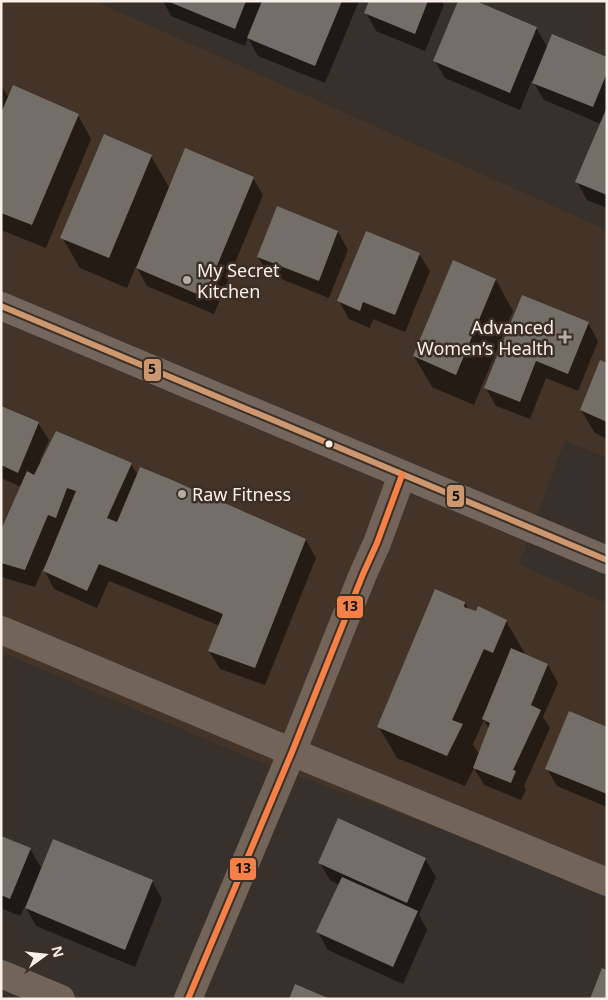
<svg xmlns="http://www.w3.org/2000/svg" width="608" height="1000" viewBox="0 0 608 1000" font-family="'Noto Sans',sans-serif">
	<style>
		.built { fill: #443327 }
		.shadow { fill: #0007; fill-rule: evenodd }
		.building { fill: #746e69 }
		.lines { fill: none; stroke-linecap: round; stroke-linejoin: round }
		.minor { stroke: #736459; stroke-width: 28 }
		.major { stroke: #73665d; stroke-width: 28 }
		.bus-1-casing { stroke: #3c2f26; stroke-width: 10 }
		.bus-2-casing { stroke: #3c2f26; stroke-width: 10 }
		.bus-1 { stroke: #cd976f; stroke-width: 6 }
		.bus-2 { stroke: #f78048; stroke-width: 6 }
		.poi-dot { fill: #b5ada7; stroke: #3c2f26; stroke-width: 2 }
		.bus-dot { fill: #f9f0ea; stroke: #3c2f26; stroke-width: 2 }
		.labels { text-anchor: middle; dominant-baseline: central; stroke-width: 5; stroke-linejoin: round; paint-order: stroke }
		.poi-label { font-size: 18px; fill: #f9f0ea; stroke: #3c2f26; text-anchor: start }
		.line-badge { stroke: #3c2f26; stroke-width: 2 }
		.pale-badge-label { font-size: 14px; text-anchor: middle; font-weight: bold; fill: #111 }
	</style>
	<rect width="100%" height="100%" fill="#37302b"/>
	<!-- built -->
	<path class="built" d="M 1,1 L 95,1 L 607,230 L 607,458 L 565,441 L 519,564 L 607,604 L 607,890 L 247,757 L 1,652 Z"/>
	<!-- shadow -->
	<path class="shadow" d="M 163,1 L 359,1 L 325,83 L 258,56 L 248,38 L 245,46 L 171,16 Z
		M 371,1 L 442,1 L 444,5 L 425,51 L 376,31 L 366,13 Z
		M 536,28 L 548,48 L 607,58 L 607,208 L 587,200 L 577,182 L 601,124 L 544,100 L 532,80 L 520,110 L 445,78 L 435,61 Z
		M 1,85 L 9,98 L 78,115 L 91,139 L 46,248 L 1,230 Z
		M 151,156 L 170,189 L 253,178 L 263,195 L 214,314 L 147,286 L 136,266 L 127,288 L 80,268 L 62,237 Z
		M 338,232 L 348,250 L 329,298 L 269,274 L 258,257 Z
		M 419,254 L 430,271 L 405,332 L 373,319 L 370,328 L 349,319 L 339,301 Z
		M 496,280 L 513,311 L 474,405 L 432,387 L 414,356 Z
		M 588,323 L 598,341 L 578,391 L 546,378 L 530,419 L 496,406 L 486,388 Z
		M 607,364 L 607,439 L 595,433 L 581,410 Z
		M 1,408 L 38,423 L 49,440 L 40,460 L 42,461 L 131,464 L 138,475 L 229,506 L 306,540 L 316,558 L 265,685 L 220,669 L 209,651 L 220,626 L 109,581 L 97,608 L 54,589 L 43,568 L 35,587 L 1,577 L 1,533 L 21,487 L 1,478 Z
		M 465,603 L 469,610 L 506,621 L 524,652 L 523,654 L 548,665 L 558,683 L 543,717 L 550,728 L 524,786 L 526,790 L 521,800 L 484,785 L 474,768 L 465,786 L 397,758 L 379,727 ZM 484,720 L 489,729 L 479,754 L 473,744 Z
		M 607,728 L 607,807 L 557,786 L 547,769 Z
		M 1,837 L 30,849 L 42,869 L 152,881 L 162,899 L 135,967 L 36,926 L 25,906 L 20,916 L 1,908 Z
		M 425,859 L 436,877 L 419,915 L 427,930 L 403,984 L 328,950 L 318,932 L 339,885 L 330,880 L 320,863 Z"/>
	<!-- building -->
	<path class="building" d="M 167,1 L 246,1 L 235,29 Z
		M 262,1 L 342,1 L 315,66 L 247,38 Z
		M 369,1 L 428,1 L 415,34 L 364,13 Z
		M 458,1 L 476,1 L 537,27 L 510,93 L 433,61 Z
		M 552,34 L 607,57 L 607,73 L 593,107 L 532,83 Z
		M 13,85 L 79,114 L 32,225 L 1,213 L 1,113 Z
		M 607,107 L 607,195 L 575,182 Z
		M 104,134 L 152,155 L 109,258 L 60,238 Z
		M 185,148 L 254,177 L 204,297 L 136,268 Z
		M 277,206 L 338,231 L 319,281 L 257,257 Z
		M 366,231 L 420,253 L 395,315 L 363,302 L 360,311 L 337,301 Z
		M 453,260 L 496,279 L 456,375 L 413,356 Z
		M 522,295 L 589,322 L 568,374 L 536,361 L 520,402 L 484,388 Z
		M 600,360 L 607,363 L 607,422 L 580,410 Z
		M 1,406 L 39,422 L 18,473 L 1,465 Z
		M 56,431 L 132,463 L 107,518 L 117,522 L 140,467 L 172,480 L 203,494 L 229,505 L 306,539 L 255,668 L 208,651 L 223,614 L 99,564 L 87,591 L 43,571 L 76,491 L 67,488 L 56,518 L 48,515 L 25,570 L 1,563 L 1,530 L 27,471 L 34,475 Z
		M 435,589 L 465,602 L 464,607 L 476,611 L 478,606 L 507,620 L 493,653 L 484,649 L 452,720 L 463,724 L 447,756 L 377,727 Z
		M 511,648 L 548,664 L 531,705 L 541,710 L 513,770 L 516,771 L 511,783 L 473,768 L 490,723 L 482,719 Z
		M 569,711 L 607,727 L 607,794 L 545,769 Z
		M 338,818 L 426,858 L 407,903 L 318,863 Z
		M 1,836 L 31,848 L 10,899 L 1,895 Z
		M 53,839 L 153,880 L 125,950 L 25,908 Z
		M 342,877 L 418,911 L 393,967 L 316,932 Z
		M 602,968 L 607,970 L 607,999 L 590,999 Z
		M 295,984 L 330,999 L 289,999 Z"/>
	<g class="lines">
		<!-- minor -->
		<path class="minor" d="M 1,630 L 292,752 L 607,882
			M 1,974 L 61,999
			M 188,999 L 292,752 L 363,574 L 377,543 L 402,475"/>
		<!-- major -->
		<path class="major" d="M 1,306 L 607,560"/>
		<!-- bus-1 casing -->
		<g class="bus-1-casing">
			<path id="bus-1" d="M 1,306 L 607,560"/>
		</g>
		<!-- bus-2 casing -->
		<g class="bus-2-casing">
			<path id="bus-2" d="M 188,999 L 292,752 L 363,574 L 377,543 L 402,475"/>
		</g>
		<!-- bus-1 -->
		<use href="#bus-1" class="bus-1"/>
		<!-- bus-2 -->
		<use href="#bus-2" class="bus-2"/>
	</g>
	<!-- markers -->
	<g class="poi-dot">
		<circle cx="187" cy="280" r="5"/>
		<path d="M562.5 329.5h5v5h5v5h-5v5h-5v-5h-5v-5h5z"/>
		<circle cx="182" cy="494" r="5"/>
	</g>
	<circle class="bus-dot" cx="329" cy="444" r="4.5"/>
	<g class="labels">
		<!-- poi labels -->
		<g class="poi-label">
			<text x="197" y="270">My Secret<tspan x="197" dy="21">Kitchen</tspan></text>
			<text x="554" y="327" text-anchor="end">Advanced<tspan x="554" dy="21">Women’s Health</tspan></text>
			<text x="192" y="494">Raw Fitness</text>
		</g>
	</g>
	<g class="line-badge">
		<rect x="143" y="358" width="19" height="24" rx="5" fill="#cd976f"/>
		<rect x="446" y="484" width="19" height="24" rx="5" fill="#cd976f"/>
		<rect x="336" y="595" width="28" height="24" rx="5" fill="#f78048"/>
		<rect x="229" y="857" width="28" height="24" rx="5" fill="#f78048"/>
	</g>
	<g class="pale-badge-label">
		<text x="152" y="374">5</text>
		<text x="456" y="501">5</text>
		<text x="350" y="611">13</text>
		<text x="243" y="873">13</text>
	</g>
	<!-- border -->
	<rect width="608" height="1000" fill="none" stroke="#f9f0ea" stroke-width="5"/>
	<!-- north arrow -->
	<g transform="translate(45 955) rotate(75)" stroke="#3c2f26" stroke-width="4" paint-order="stroke">
	<path d="M0-4L9 19L0 12L-9 19Z" fill="#f9f0ea"/>
	<text y="-8" font-size="14" font-weight="bold" text-anchor="middle" fill="#f9f0ea">N</text>
	</g>
</svg>
